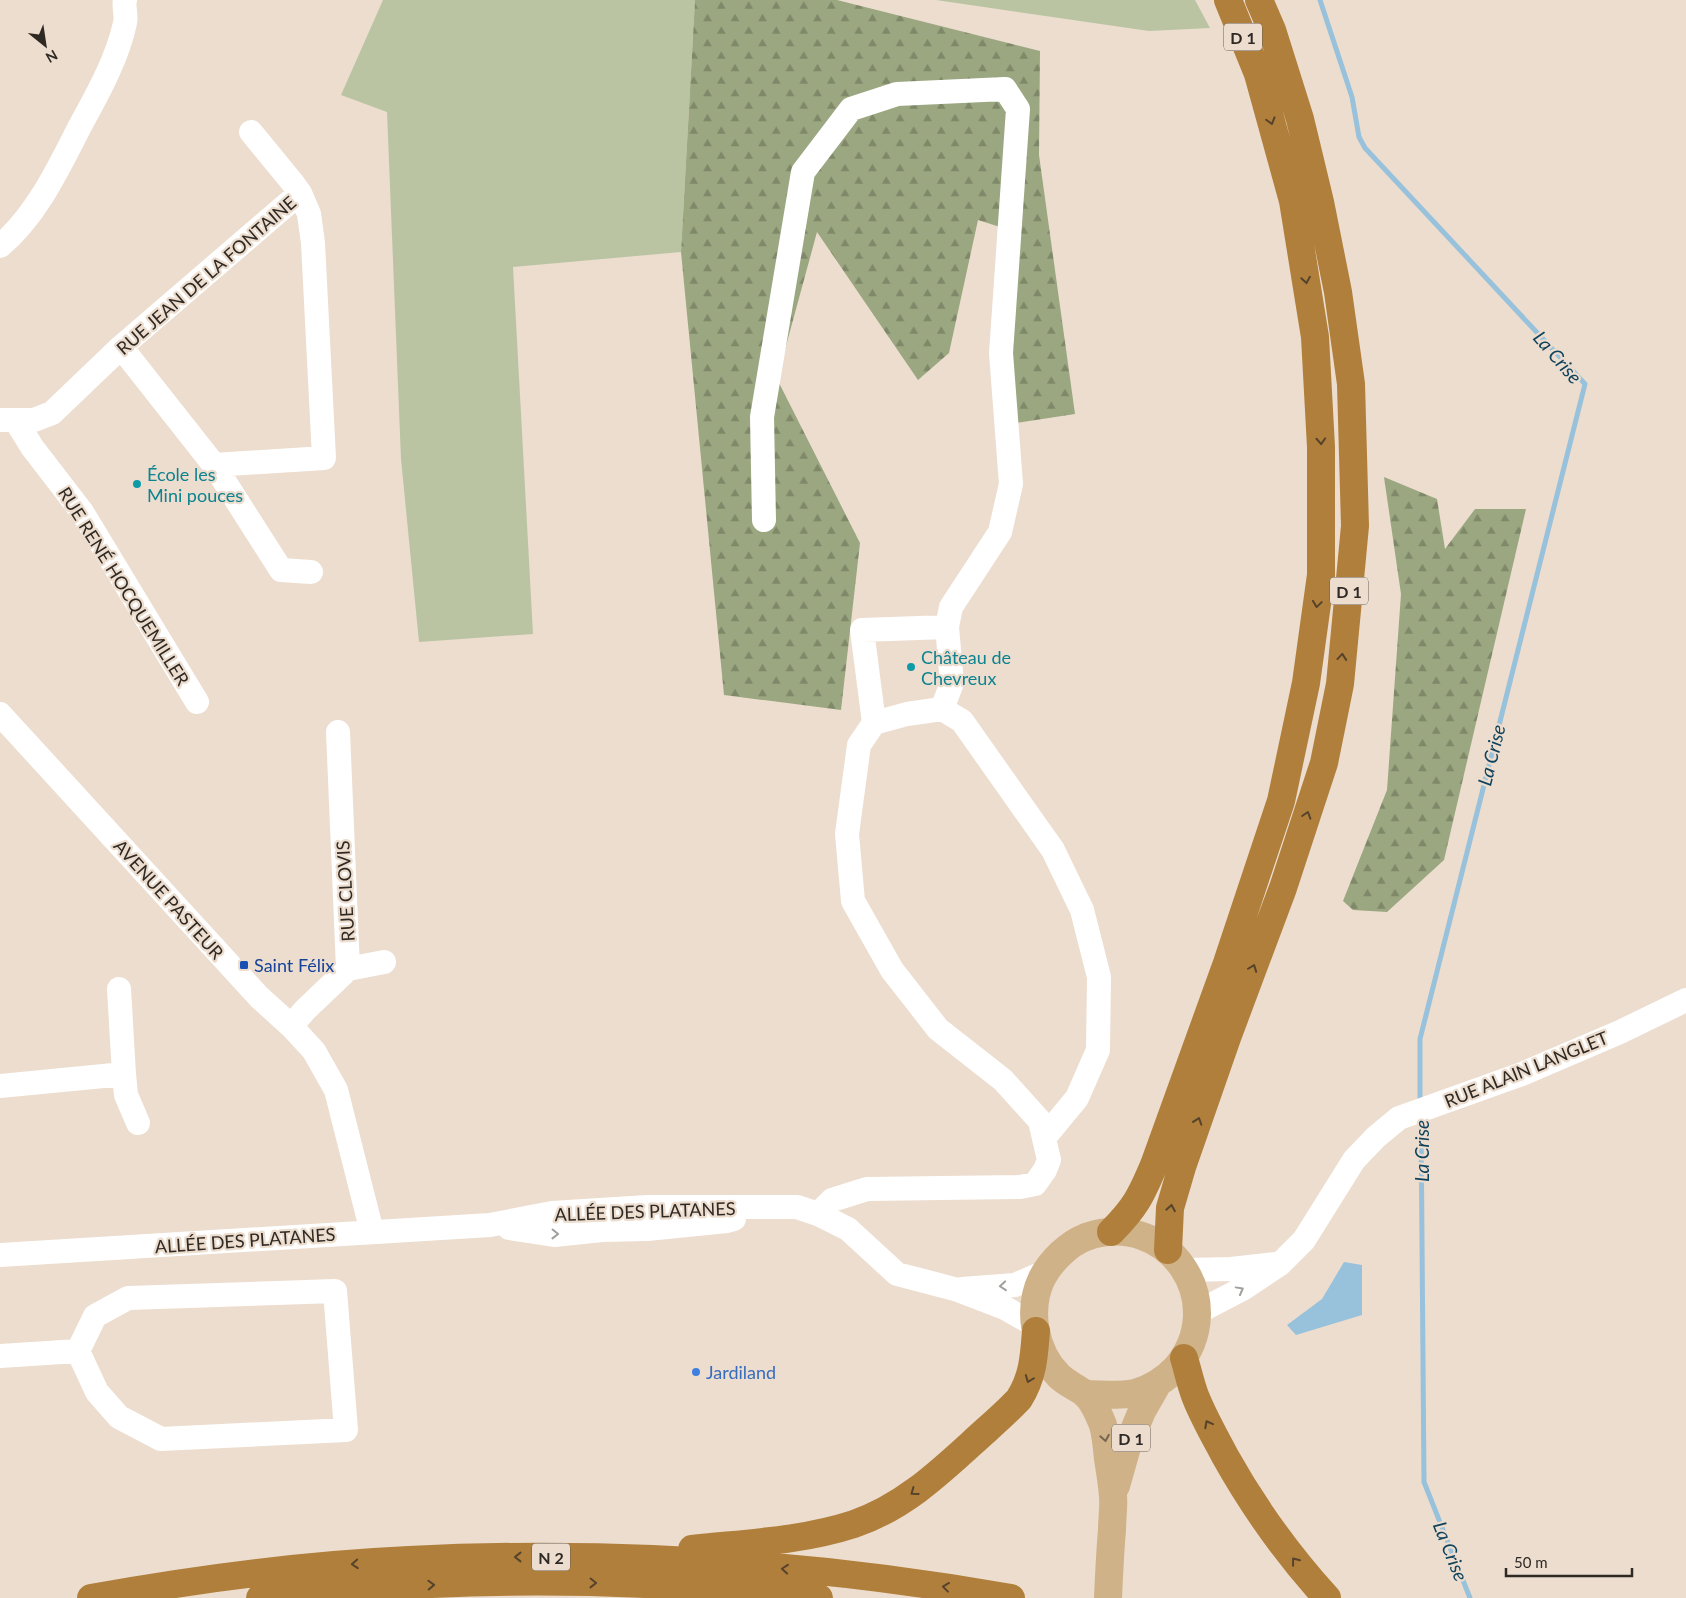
<svg xmlns="http://www.w3.org/2000/svg" width="1686" height="1598" viewBox="0 0 1686 1598" font-family="Lato,sans-serif">
	<style>
		.grass { fill: #bac4a3 }
		.forest { fill: url(#forest-firs) }
		.water { fill: #98c1db }
		.lines { fill: none; stroke-linecap: round; stroke-linejoin: round }
		.stream { stroke: #98c1db; stroke-width: 5 }
		.minor { stroke: #fff; stroke-width: 24 }
		.major { stroke: #d0b289; stroke-width: 28 }
		.highway { stroke: #b07f3b; stroke-width: 28 }
		.oneway { stroke: #56432b }
		.oneway2 { stroke: #a19f9c }
		.oneway3 { stroke: #776751 }
		.culture-dot { fill: #0f9aa8; stroke: #ecddce; stroke-width: 2 }
		.transit-dot { fill: #1a4fb4; stroke: #ecddce; stroke-width: 2 }
		.shop-dot { fill: #3f7fe0; stroke: #ecddce; stroke-width: 2 }
		.labels { text-anchor: middle; dominant-baseline: central; stroke-width: 4.5; stroke-linejoin: round; paint-order: stroke }
		.shield { fill: #ecddce; stroke: #685f57; stroke-width: 1 }
		.shield-label { font-size: 16px; font-weight: bold; fill: #2f2924 }
		.street-label { font-size: 18px; fill: #2f2924; stroke: #ecddce }
		.culture-label { font-size: 18px; fill: #0d838f; stroke: #ecddce; text-anchor: start }
		.transit-label { font-size: 18px; fill: #164399; stroke: #ecddce; text-anchor: start }
		.shop-label { font-size: 18px; fill: #366cbe; stroke: #ecddce; text-anchor: start }
		.water-label { font-size: 19px; font-style: italic; fill: #0e425d; stroke: #ecddce }
	</style>
	<defs>
		<pattern id="forest-firs" width="22" height="20" patternUnits="userSpaceOnUse" patternTransform="scale(1.25)"><rect width="22" height="20" fill="#9ba780"/><path d="M5 1l3.5 6h-7zM16 11l3.5 6h-7z" fill="#7f8869"/></pattern>
	</defs>
	<rect width="100%" height="100%" fill="#ecddce"/>
	<!-- grass -->
	<path class="grass" d="M 383,0 L 695,0 L 681,252 L 513,267 L 533,634 L 419,642 L 401,459 L 387,112 L 341,95 Z
		M 936,0 L 1195,0 L 1210,28 L 1149,31 Z"/>
	<!-- forest -->
	<path class="forest" d="M 695,0 L 837,0 L 1040,51 L 1039,155 L 1075,414 L 1016,423 L 1000,227 L 978,220 L 949,353 L 918,380 L 817,232 L 777,379 L 860,543 L 841,710 L 724,695 L 681,252 Z
		M 1384,477 L 1437,499 L 1445,549 L 1475,509 L 1526,509 L 1444,860 L 1387,912 L 1353,910 L 1343,901 L 1387,790 L 1401,594 Z"/>
	<!-- water -->
	<path class="water" d="M 1344,1262 L 1362,1265 L 1362,1315 L 1296,1335 L 1287,1325 L 1322,1299 Z"/>
	<g class="lines">
		<!-- stream -->
		<path class="stream" d="M 1320,0 L 1352,97 L 1359,137 L 1365,148 L 1585,384 L 1420,1039 L 1420,1102
			M 1421,1118 L 1424,1482 L 1470,1598"/>
		<!-- minor -->
		<path class="minor" d="M 251,132 L 292,182 L 300,193
			M 0,246 C 36,216 58,169 79,128 C 97,95 117,60 125,23 C 127,15 123,7 125,0
			M 121,347 L 214,465 L 281,570 L 311,572
			M 0,420 L 34,420 L 52,413 L 121,347 L 300,193 L 309,214 L 313,243 L 324,458 L 214,465
			M 16,421 L 32,447 L 82,512 L 197,702
			M 764,520 L 762,417 L 803,172 L 851,109 L 897,94 L 1005,89 L 1018,109 L 1001,353 L 1011,484 L 1000,532 L 951,607 L 947,627
			M 0,714 L 259,997 L 291,1026 L 314,1051 L 336,1090 L 372,1232
			M 874,723 L 862,630 L 947,627 L 952,683 L 942,709
			M 348,969 L 384,962
			M 291,1026 L 305,1010 L 348,969 L 338,732
			M 124,1074 L 126,1095 L 138,1123
			M 0,1086 L 124,1074 L 119,989
			M 818,1214 L 832,1200 L 867,1189 L 1020,1187 L 1035,1184 L 1045,1170 L 1049,1160 L 1040,1121 L 1003,1080 L 938,1029 L 892,970 L 853,901 L 847,834 L 859,745 L 874,723 L 907,714 L 942,709 L 962,721 L 1053,850 L 1082,910 L 1099,977 L 1098,1050 L 1077,1098 L 1044,1138
			M 509,1228 L 554,1235 L 602,1230 L 647,1229 L 727,1221 L 734,1219
			M 0,1255 L 490,1225 L 552,1213 L 648,1207 L 797,1207 L 818,1214 L 848,1229 L 897,1274 L 958,1290 L 1005,1308 L 1035,1325
			M 1186,1270 L 1231,1269 L 1276,1264
			M 962,1289 L 1015,1285 L 1045,1272
			M 335,1291 L 346,1430 L 161,1439 L 119,1417 L 97,1392 L 78,1351 L 95,1316 L 128,1298 Z
			M 1198,1312 L 1244,1288 L 1280,1264 L 1304,1240 L 1354,1160 L 1376,1137 L 1399,1118 L 1522,1074 L 1620,1032 L 1686,1000
			M 0,1356 L 78,1351"/>
		<!-- major -->
		<path class="major" d="M 1086,1394 C 1102,1395 1119,1396 1135,1393 C 1150,1389 1166,1379 1176,1368 C 1232,1302 1167,1208 1086,1237 C 1068,1244 1051,1261 1042,1278 C 1027,1309 1034,1351 1059,1376 C 1066,1383 1076,1387 1084,1393 C 1093,1400 1099,1415 1103,1425 C 1106,1436 1107,1448 1108,1459 C 1110,1471 1112,1484 1113,1496 C 1114,1507 1112,1519 1112,1530 C 1110,1553 1109,1575 1108,1598
			M 1116,1486 L 1127,1447 L 1142,1411 L 1158,1383"/>
		<!-- highway -->
		<path class="highway" d="M 1111,1232 C 1135,1208 1141,1196 1154,1165 L 1227,963 L 1281,801 L 1306,683 L 1321,575 L 1321,447 L 1315,337 L 1293,201 L 1258,74 L 1228,0
			M 1168,1250 L 1170,1208 L 1182,1167 L 1228,1035 L 1283,888 L 1324,763 L 1340,684 L 1355,526 L 1351,384 L 1338,292 L 1320,202 L 1300,119 L 1272,30 L 1259,0
			M 1184,1358 C 1188,1371 1191,1386 1196,1398 C 1204,1418 1215,1437 1225,1456 C 1254,1508 1287,1554 1327,1598
			M 692,1549 C 746,1543 802,1541 854,1524 C 901,1508 936,1476 972,1443 C 987,1429 1004,1415 1019,1399 C 1033,1377 1034,1357 1036,1331
			M 91,1598 C 196,1579 303,1565 409,1560 C 610,1550 813,1563 1011,1598
			M 260,1598 C 305,1593 350,1589 396,1586 C 536,1577 679,1582 819,1598"/>
	</g>
	<!-- one-way arrows -->
	<defs><path id="oneway-chevron" d="M-2-3.5L2.5 0L-2 3.5" fill="none" stroke-width="1.6" stroke-linecap="round" stroke-linejoin="round" transform="scale(1.25)"/></defs>
	<g class="oneway">
		<use href="#oneway-chevron" transform="translate(1271 121) rotate(74)"/>
		<use href="#oneway-chevron" transform="translate(1306 280) rotate(81)"/>
		<use href="#oneway-chevron" transform="translate(1321 441) rotate(87)"/>
		<use href="#oneway-chevron" transform="translate(1317 604) rotate(98)"/>
		<use href="#oneway-chevron" transform="translate(1342 657) rotate(-85)"/>
		<use href="#oneway-chevron" transform="translate(1307 815) rotate(-72)"/>
		<use href="#oneway-chevron" transform="translate(1253 968) rotate(-69)"/>
		<use href="#oneway-chevron" transform="translate(1198 1121) rotate(-71)"/>
		<use href="#oneway-chevron" transform="translate(1171 1208) rotate(-80)"/>
		<use href="#oneway-chevron" transform="translate(1029 1379) rotate(111)"/>
		<use href="#oneway-chevron" transform="translate(1208 1424) rotate(-118)"/>
		<use href="#oneway-chevron" transform="translate(914 1492) rotate(144)"/>
		<use href="#oneway-chevron" transform="translate(518 1557) rotate(180)"/>
		<use href="#oneway-chevron" transform="translate(1295 1561) rotate(-128)"/>
		<use href="#oneway-chevron" transform="translate(355 1564) rotate(176)"/>
		<use href="#oneway-chevron" transform="translate(785 1569) rotate(-175)"/>
		<use href="#oneway-chevron" transform="translate(593 1583) rotate(1)"/>
		<use href="#oneway-chevron" transform="translate(431 1585) rotate(-2)"/>
		<use href="#oneway-chevron" transform="translate(946 1587) rotate(-173)"/>
	</g>
	<g class="oneway2">
		<use href="#oneway-chevron" transform="translate(555 1234) rotate(1)"/>
		<use href="#oneway-chevron" transform="translate(1003 1286) rotate(175)"/>
		<use href="#oneway-chevron" transform="translate(1240 1290) rotate(-29)"/>
	</g>
	<use class="oneway3" href="#oneway-chevron" transform="translate(1105 1438) rotate(80)"/>
	<!-- markers -->
	<g class="culture-dot">
		<circle cx="137" cy="484" r="5"/>
		<circle cx="911" cy="667" r="5"/>
	</g>
	<rect class="transit-dot" x="239" y="960" width="10" height="10" rx="2.5"/>
	<circle class="shop-dot" cx="696" cy="1372" r="5"/>
	<g class="labels">
		<!-- shield labels -->
		<g class="shield">
			<rect x="1224" y="23.5" width="38" height="27" rx="4"/>
			<rect x="1330" y="577.5" width="38" height="27" rx="4"/>
			<rect x="1112" y="1424.5" width="38" height="27" rx="4"/>
			<rect x="532" y="1543.5" width="38" height="27" rx="4"/>
		</g>
		<g class="shield-label">
			<text x="1243" y="37">D 1</text>
			<text x="1349" y="591">D 1</text>
			<text x="1131" y="1438">D 1</text>
			<text x="551" y="1557">N 2</text>
		</g>
		<!-- street labels -->
		<g class="street-label">
			<text transform="translate(206 275) rotate(-41)">RUE JEAN DE LA FONTAINE</text>
			<text transform="translate(124 586) rotate(58)">RUE RENÉ HOCQUEMILLER</text>
			<text transform="translate(345 891) rotate(-93)">RUE CLOVIS</text>
			<text transform="translate(169 899) rotate(48)">AVENUE PASTEUR</text>
			<text transform="translate(1526 1069) rotate(-22)">RUE ALAIN LANGLET</text>
			<text transform="translate(645 1211) rotate(-2)">ALLÉE DES PLATANES</text>
			<text transform="translate(245 1240) rotate(-4)">ALLÉE DES PLATANES</text>
		</g>
		<!-- culture labels -->
		<g class="culture-label">
			<text x="147" y="474">École les<tspan x="147" dy="21">Mini pouces</tspan></text>
			<text x="921" y="657">Château de<tspan x="921" dy="21">Chevreux</tspan></text>
		</g>
		<!-- transit labels -->
		<g class="transit-label">
			<text x="254" y="965">Saint Félix</text>
		</g>
		<!-- shop labels -->
		<g class="shop-label">
			<text x="706" y="1372">Jardiland</text>
		</g>
		<!-- water labels -->
		<g class="water-label">
			<text transform="translate(1558 357) rotate(49)">La Crise</text>
			<text transform="translate(1491 755) rotate(-76)">La Crise</text>
			<text transform="translate(1421 1151) rotate(-90)">La Crise</text>
			<text transform="translate(1451 1551) rotate(68)">La Crise</text>
		</g>
	</g>
	<!-- north arrow -->
	<g transform="translate(45 45) rotate(150)" stroke="#ecddce" stroke-width="4" paint-order="stroke">
	<path d="M0-4L9 19L0 12L-9 19Z" fill="#2f2924"/>
	<text y="-8" font-size="14" font-weight="bold" text-anchor="middle" fill="#2f2924">N</text>
	</g>
	<!-- scale -->
	<path d="M1506 1568v8h126v-8" fill="none" stroke="#2f2924" stroke-width="2.5"/>
	<text x="1514" y="1568" font-size="15" fill="#2f2924" stroke="#ecddce" stroke-width="4" paint-order="stroke">50 m</text>
</svg>
